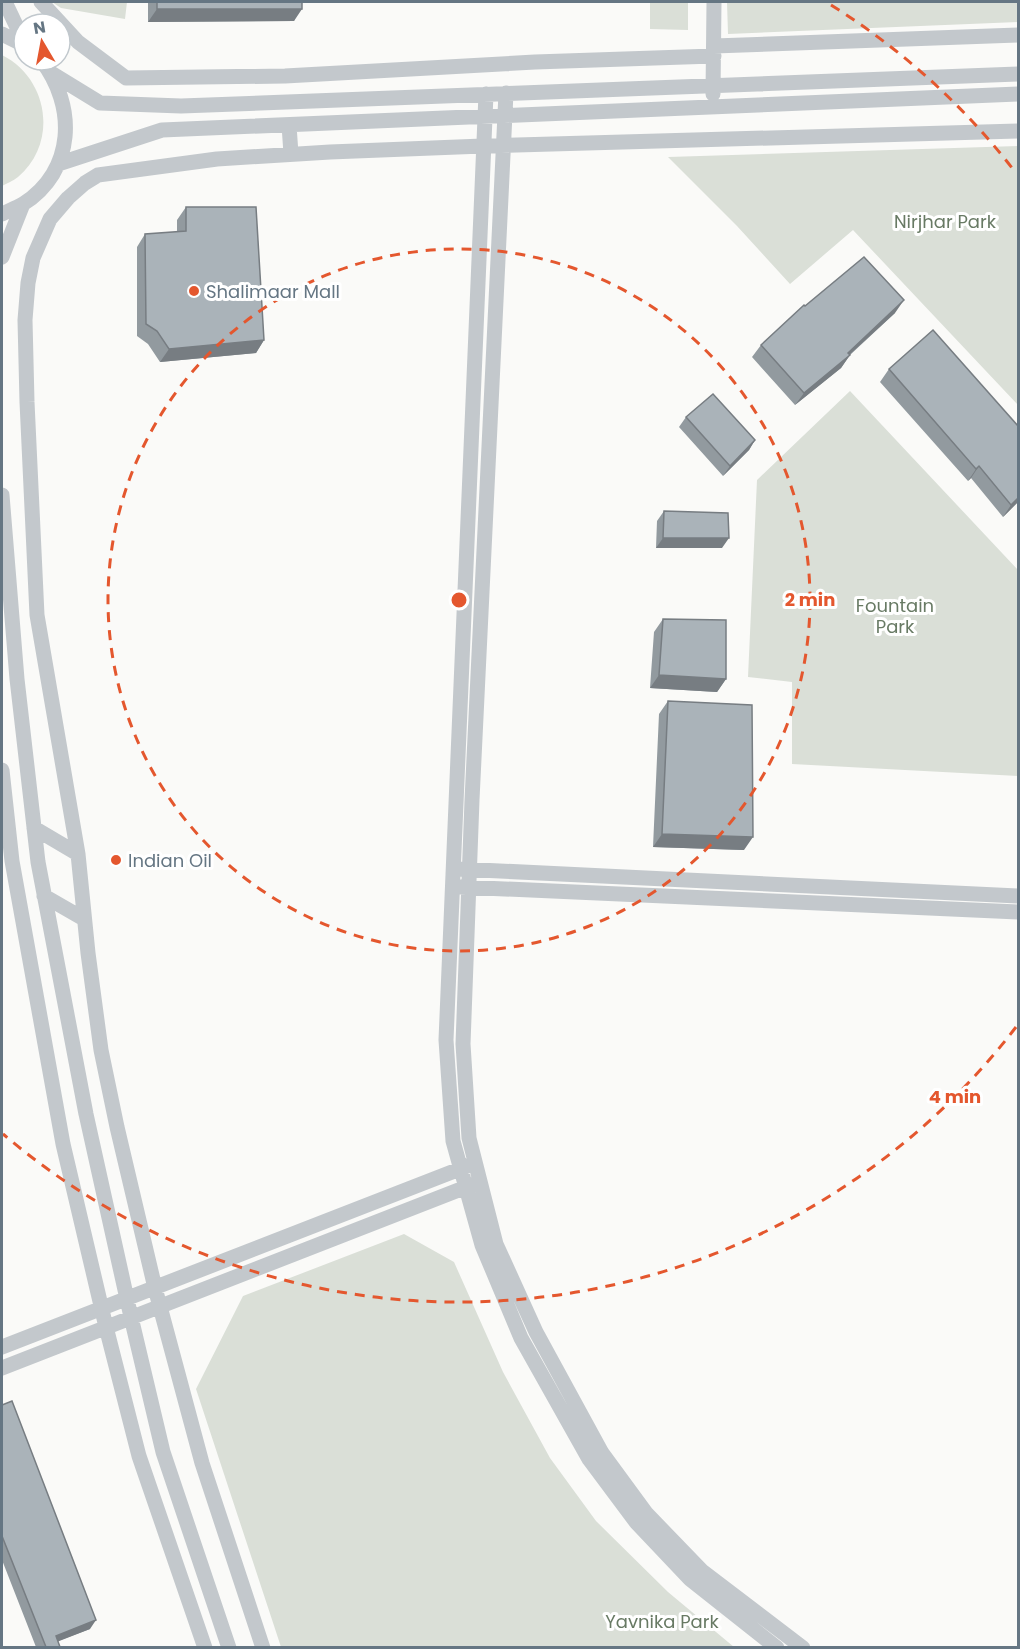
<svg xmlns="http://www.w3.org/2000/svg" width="1020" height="1649" viewBox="0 0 1020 1649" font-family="Poppins,sans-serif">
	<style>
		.green { fill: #dadfd7 }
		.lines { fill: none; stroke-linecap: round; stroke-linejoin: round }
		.minor { stroke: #c3c8cc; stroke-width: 15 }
		.wall { fill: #929a9f }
		.shaded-wall { fill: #777d82 }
		.building { fill: #aab3b9; stroke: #777d82; stroke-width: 1.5 }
		.ring { fill: none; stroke: #e4572e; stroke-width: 3; stroke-dasharray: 10 8 }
		.poi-dot { fill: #e4572e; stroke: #fff; stroke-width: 2 }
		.labels { text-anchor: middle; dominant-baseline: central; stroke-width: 6; stroke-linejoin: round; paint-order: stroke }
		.park-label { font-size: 18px; fill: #687a64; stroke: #fff }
		.poi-label { font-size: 18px; fill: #657683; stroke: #fff; text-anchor: start }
		.centre { fill: #e4572e; stroke: #fff; stroke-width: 3 }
		.ring-label { font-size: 18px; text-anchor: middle; font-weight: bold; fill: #e4572e; stroke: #fff; stroke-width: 6; stroke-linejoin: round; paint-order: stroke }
	</style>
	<rect width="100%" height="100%" fill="#fafaf8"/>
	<!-- green -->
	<path class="green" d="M 52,2 L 127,2 L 125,19 L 61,8 Z
		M 650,2 L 688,2 L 688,30 L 650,29 Z
		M 727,2 L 1018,2 L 1018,22 L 728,34 Z
		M 2,55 C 48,78 59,142 18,177 C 13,181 7,183 2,186 Z
		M 1018,146 L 1018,405 L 853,230 L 790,284 L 737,226 L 668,157 Z
		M 850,391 L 1018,570 L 1018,776 L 792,764 L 792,682 L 748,677 L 757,480 Z
		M 404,1234 L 454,1262 L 503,1372 L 550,1458 L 596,1521 L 668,1592 L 734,1647 L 281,1647 L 196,1389 L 243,1296 Z"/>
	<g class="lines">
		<!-- minor -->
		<path class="minor" d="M 5,2 L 24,42
			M 41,2 L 78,42 L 126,78 L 285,76 L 535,62 L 714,56
			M 2,34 L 24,45
			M 714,46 L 1018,35
			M 51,73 L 100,103 L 181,106 L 1018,74
			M 506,93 L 472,800 L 463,1044 L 469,1138 L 496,1244 L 536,1332 L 602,1453 L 646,1513 L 702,1571 L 803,1648
			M 486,94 L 446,1040 L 453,1141 L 482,1245 L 521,1338 L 589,1459 L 636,1522 L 690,1579 L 777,1648
			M 713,94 L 714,2
			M 289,125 L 291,154
			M 58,164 L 162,130 L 1018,94
			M 2,214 C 8,211 16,208 23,204 C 75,171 77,106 41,60
			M 2,257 L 23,204
			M 2,495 L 17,679 L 38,862 L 86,1114 L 131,1317 L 163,1452 L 229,1648
			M 2,770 L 12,861 L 63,1144 L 106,1327 L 139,1456 L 205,1648
			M 34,828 L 78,854
			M 459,869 L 1018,896
			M 461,887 L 1018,912
			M 44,896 L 84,919
			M 2,1347 L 470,1165
			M 2,1368 L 474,1184
			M 263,1648 L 202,1463 L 155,1288 L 117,1127 L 101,1050 L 88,953 L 78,854 L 37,615 L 27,402 L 25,320 L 28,283 L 33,258 L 50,219 L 68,198 L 85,183 L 98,175 L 217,159 L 330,152 L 483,146 L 1018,131"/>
	</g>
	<!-- wall -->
	<path class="wall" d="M 148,2 L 302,2 L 294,21 L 148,22 Z
		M 186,207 L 264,340 L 256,353 L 160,362 L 148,344 L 137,336 L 137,247 L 145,234 L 177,232 L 177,220 Z
		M 805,306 L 895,313 L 850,355 L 841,368 L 795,405 L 752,357 L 761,345 Z
		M 889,369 L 1018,426 L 1018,502 L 1003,517 L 971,478 L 968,481 L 880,382 Z
		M 686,417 L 755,440 L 749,450 L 723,476 L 679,427 Z
		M 664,511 L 722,548 L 656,548 L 657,521 Z
		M 663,619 L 726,679 L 717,692 L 650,688 L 654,632 Z
		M 668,701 L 744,850 L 653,847 L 659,714 Z
		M 2,1405 L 90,1629 L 58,1641 L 60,1647 L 36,1647 L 2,1560 Z"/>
	<!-- shaded-wall -->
	<path class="shaded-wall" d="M 157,9 L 302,9 L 294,21 L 148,22 Z
		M 904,300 L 895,313 L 848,356 L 850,355 L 841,368 L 795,405 L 804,393 Z
		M 264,340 L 256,353 L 160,362 L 169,349 Z
		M 755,440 L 749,450 L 723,476 L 730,466 Z
		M 979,466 L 971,478 L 968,481 L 976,469 Z
		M 1018,498 L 1018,502 L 1003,517 L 1011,505 Z
		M 663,538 L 729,538 L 722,548 L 656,548 Z
		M 659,675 L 726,679 L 717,692 L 650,688 Z
		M 662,834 L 753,837 L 744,850 L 653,847 Z
		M 96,1620 L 90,1629 L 49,1645 L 56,1636 Z"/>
	<!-- building -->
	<path class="building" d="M 157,2 L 302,2 L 302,9 L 157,9 Z
		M 186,207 L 256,207 L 264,340 L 169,349 L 157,331 L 146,324 L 145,234 L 186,231 Z
		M 864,257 L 904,300 L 848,353 L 850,355 L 804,393 L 761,345 L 804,305 L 805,306 Z
		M 933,330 L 1018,426 L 1018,498 L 1011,505 L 979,466 L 976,469 L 889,369 Z
		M 713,394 L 755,440 L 730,466 L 686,417 Z
		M 664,511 L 728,513 L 729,538 L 663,538 Z
		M 663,619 L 726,620 L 726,679 L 659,675 Z
		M 668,701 L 752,705 L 753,837 L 662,834 Z
		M 12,1401 L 96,1620 L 56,1636 L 60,1647 L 46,1647 L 2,1536 L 2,1405 Z"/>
	<!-- distance rings -->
	<g class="ring">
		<circle cx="459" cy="600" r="351"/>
		<path d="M1016 1027A702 702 0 0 1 3 1134M831 5A702 702 0 0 1 1016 173"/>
	</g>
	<!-- markers -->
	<g class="poi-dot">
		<circle cx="194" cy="291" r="6"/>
		<circle cx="116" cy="860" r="6"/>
	</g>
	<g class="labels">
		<!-- park labels -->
		<g class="park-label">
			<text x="945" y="221">Nirjhar Park</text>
			<text x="895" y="605">Fountain<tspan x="895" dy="21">Park</tspan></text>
			<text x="662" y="1621">Yavnika Park</text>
		</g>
		<!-- poi labels -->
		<g class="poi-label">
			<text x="206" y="291">Shalimaar Mall</text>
			<text x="128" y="860">Indian Oil</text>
		</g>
	</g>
	<circle cx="459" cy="600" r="9" class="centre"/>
	<g class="ring-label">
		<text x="810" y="606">2 min</text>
		<text x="955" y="1103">4 min</text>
	</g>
	<!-- border -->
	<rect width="1020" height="1649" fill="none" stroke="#657683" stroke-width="6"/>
	<!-- north arrow -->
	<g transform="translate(42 42) rotate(350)"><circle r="28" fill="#ffffff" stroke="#c1c8cd" stroke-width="1.5"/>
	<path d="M0-4.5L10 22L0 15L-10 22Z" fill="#e4572e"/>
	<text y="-9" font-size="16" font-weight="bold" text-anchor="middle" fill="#657683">N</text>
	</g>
</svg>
